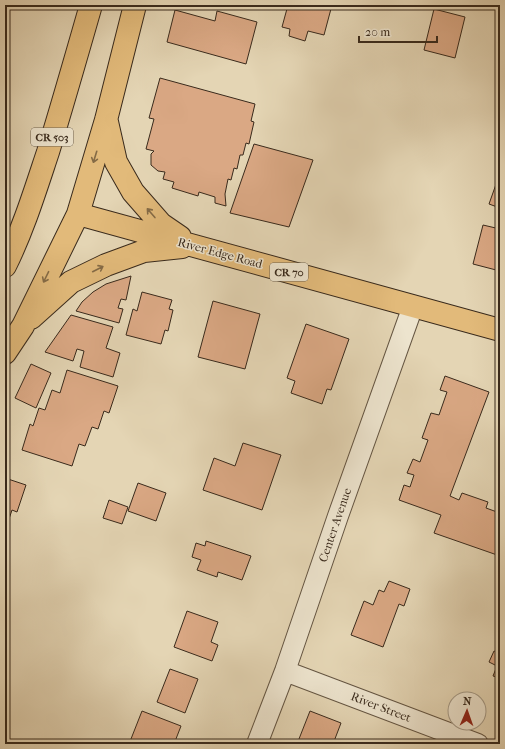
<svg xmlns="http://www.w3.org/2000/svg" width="505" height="749" viewBox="0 0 505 749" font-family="'IM FELL French Canon',serif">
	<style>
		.building { fill: #daa884; stroke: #392a1c }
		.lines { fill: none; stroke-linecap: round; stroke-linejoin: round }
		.minor-casing { stroke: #645542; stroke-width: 22 }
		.primary-casing { stroke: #392a1c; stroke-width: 24 }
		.minor { stroke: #ede4ce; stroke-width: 20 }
		.primary { stroke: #e2ba7a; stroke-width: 22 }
		.oneway { stroke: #856b46 }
		.labels { text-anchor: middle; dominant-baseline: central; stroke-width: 3; stroke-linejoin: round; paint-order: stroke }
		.shield { fill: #ede4ce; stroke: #6f6251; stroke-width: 1 }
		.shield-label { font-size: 11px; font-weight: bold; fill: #392a1c }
		.street-label { font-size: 12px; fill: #392a1c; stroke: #ede4ce }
	</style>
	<rect width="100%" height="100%" fill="#e4d5b4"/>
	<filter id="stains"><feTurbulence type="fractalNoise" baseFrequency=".005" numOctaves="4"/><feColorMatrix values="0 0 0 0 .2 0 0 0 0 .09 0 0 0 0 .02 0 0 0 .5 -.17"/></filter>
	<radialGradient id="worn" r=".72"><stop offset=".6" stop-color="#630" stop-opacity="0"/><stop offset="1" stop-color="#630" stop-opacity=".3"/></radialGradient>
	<!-- building -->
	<path class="building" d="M 288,5 L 332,5 L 324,35 L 308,31 L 305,41 L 289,36 L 290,29 L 282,27 Z
		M 434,9 L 465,17 L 455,58 L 424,50 Z
		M 175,10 L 215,21 L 217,11 L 257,22 L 246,64 L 167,42 Z
		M 160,78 L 255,104 L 251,121 L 254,122 L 249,144 L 246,143 L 243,155 L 240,155 L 237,169 L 234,168 L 231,180 L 228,179 L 225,194 L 226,206 L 215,203 L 215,197 L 199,192 L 198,196 L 172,188 L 174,182 L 163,179 L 165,172 L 158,171 L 151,165 L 151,154 L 154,151 L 146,149 L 154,119 L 149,118 Z
		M 254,144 L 313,160 L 289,227 L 230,213 Z
		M 500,173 L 500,208 L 489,204 Z
		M 483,225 L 500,229 L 500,271 L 473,264 Z
		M 131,276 L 126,300 L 121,299 L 118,308 L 123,309 L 119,323 L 76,311 L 82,302 L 93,292 L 106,284 Z
		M 142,292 L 172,300 L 169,309 L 173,310 L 168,331 L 165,330 L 161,344 L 126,335 L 133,309 L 137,311 Z
		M 213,301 L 260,314 L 245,369 L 198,357 Z
		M 71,315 L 113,327 L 106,348 L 120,353 L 113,377 L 80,367 L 84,351 L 77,349 L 73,361 L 45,352 Z
		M 306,324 L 349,339 L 331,390 L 327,389 L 322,404 L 291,393 L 295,381 L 287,378 Z
		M 31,364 L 51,373 L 36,408 L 15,398 Z
		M 67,370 L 118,386 L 109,413 L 104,411 L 98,429 L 92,427 L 85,446 L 79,444 L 72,466 L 22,450 L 30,424 L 33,426 L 39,408 L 45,410 L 52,390 L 60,393 Z
		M 445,376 L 489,392 L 450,496 L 459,500 L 462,493 L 488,502 L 486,508 L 497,512 L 499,507 L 500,507 L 500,556 L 434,533 L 441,515 L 399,500 L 404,485 L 410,487 L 414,475 L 407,473 L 413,459 L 420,462 L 428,440 L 422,438 L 431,413 L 439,415 L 447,392 L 440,390 Z
		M 243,443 L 281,455 L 262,510 L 203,490 L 214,458 L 235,466 Z
		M 5,478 L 26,485 L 17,512 L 12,510 L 6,528 L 5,527 Z
		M 138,483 L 166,493 L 156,521 L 128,511 Z
		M 109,500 L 128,507 L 122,524 L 103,518 Z
		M 206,541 L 251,556 L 242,580 L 218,572 L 217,577 L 197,570 L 201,560 L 192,557 L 196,543 L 205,546 Z
		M 389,581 L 410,589 L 404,606 L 399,604 L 383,647 L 351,635 L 364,601 L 373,605 L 379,590 L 384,592 Z
		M 187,611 L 218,622 L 211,642 L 218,645 L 212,661 L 174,647 Z
		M 494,651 L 500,653 L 500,678 L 493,676 L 497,666 L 489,662 Z
		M 170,669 L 198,679 L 185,713 L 157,702 Z
		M 142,711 L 181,726 L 174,744 L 129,744 Z
		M 310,711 L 341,723 L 333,744 L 297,744 Z"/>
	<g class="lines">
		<!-- minor casing -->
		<g class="minor-casing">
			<path id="minor" d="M 285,671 L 478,744
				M 257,744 L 285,671 L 338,516 L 413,306"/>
		</g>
		<!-- primary casing -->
		<g class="primary-casing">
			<path id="primary" d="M 107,122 L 116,162 L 133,192 L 161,224 L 180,237
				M 78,214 L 500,330
				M 5,266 C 23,230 35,191 48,152 C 63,103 77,54 91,5
				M 31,318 L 71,282 L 106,265 L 144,251 L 182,247
				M 5,353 L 23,326 L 78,214 L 106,120 L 135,5"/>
		</g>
		<!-- minor -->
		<use href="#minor" class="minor"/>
		<!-- primary -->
		<use href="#primary" class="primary"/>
	</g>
	<!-- one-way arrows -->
	<defs><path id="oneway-shaft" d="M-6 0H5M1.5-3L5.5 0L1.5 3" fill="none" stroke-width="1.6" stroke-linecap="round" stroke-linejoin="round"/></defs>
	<g class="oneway">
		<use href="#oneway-shaft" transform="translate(95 157) rotate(107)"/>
		<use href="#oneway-shaft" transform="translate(151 213) rotate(-131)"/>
		<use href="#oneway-shaft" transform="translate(98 269) rotate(-27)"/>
		<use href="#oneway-shaft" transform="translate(46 277) rotate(116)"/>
	</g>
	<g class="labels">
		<!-- shield labels -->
		<g class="shield">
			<rect x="31" y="128" width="42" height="18" rx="3"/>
			<rect x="270" y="263" width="38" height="18" rx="3"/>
		</g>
		<g class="shield-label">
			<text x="52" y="137">CR 503</text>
			<text x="289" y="272">CR 70</text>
		</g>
		<!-- street labels -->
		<g class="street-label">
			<text transform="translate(220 253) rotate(15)">River Edge Road</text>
			<text transform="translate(335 525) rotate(-71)">Center Avenue</text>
			<text transform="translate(381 707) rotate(21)">River Street</text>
		</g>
	</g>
	<!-- margin -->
	<rect width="505" height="749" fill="none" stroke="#e4d5b4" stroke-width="20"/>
	<rect x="6" y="6" width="493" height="737" fill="none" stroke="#392a1c" stroke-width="2"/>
	<rect x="10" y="10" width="485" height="729" fill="none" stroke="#392a1c"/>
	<!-- north arrow -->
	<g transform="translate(467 711) rotate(2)"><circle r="19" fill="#ede4ce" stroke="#a59a87"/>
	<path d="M0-3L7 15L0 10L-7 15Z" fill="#8f2418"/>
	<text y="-6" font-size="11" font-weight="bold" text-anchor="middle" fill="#392a1c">N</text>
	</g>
	<!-- scale -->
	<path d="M359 36v6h78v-6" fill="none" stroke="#392a1c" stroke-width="2"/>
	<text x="365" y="36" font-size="12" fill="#392a1c" stroke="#ede4ce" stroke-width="3" paint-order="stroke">20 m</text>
	<rect width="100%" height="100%" filter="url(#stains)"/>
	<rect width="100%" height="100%" fill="url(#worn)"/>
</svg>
